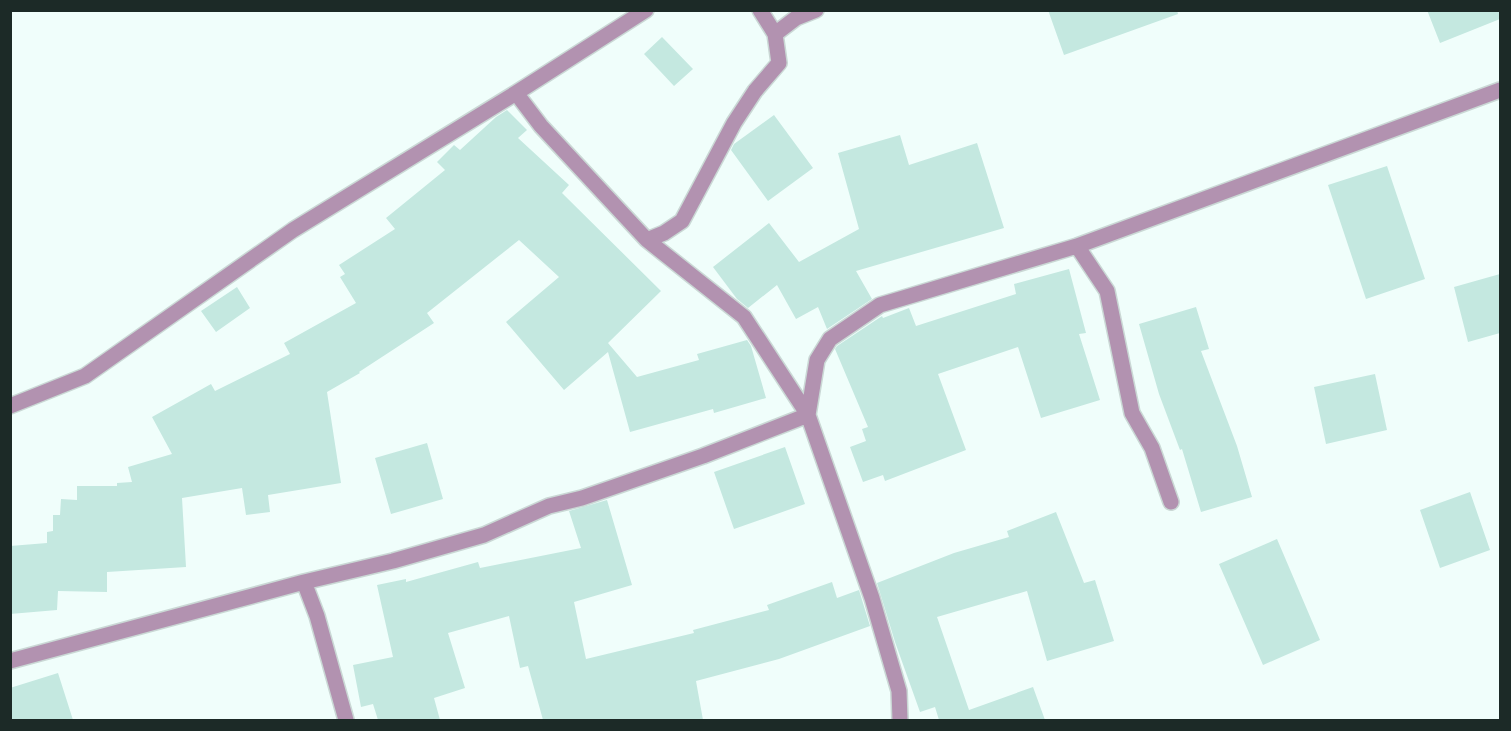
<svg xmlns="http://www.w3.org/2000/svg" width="1511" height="731" viewBox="0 0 1511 731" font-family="'Fira Sans Condensed',sans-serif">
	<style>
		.building { fill: #c4e8e0 }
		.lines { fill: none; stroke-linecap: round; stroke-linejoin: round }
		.minor-casing { stroke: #cad8d5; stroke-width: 18 }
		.minor { stroke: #b292b0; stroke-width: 15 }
	</style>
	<rect width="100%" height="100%" fill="#f0fefb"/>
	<!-- building -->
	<path class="building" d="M 1048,10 L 1177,10 L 1178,14 L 1064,55 Z
		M 1427,10 L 1500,10 L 1500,19 L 1440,43 Z
		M 662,37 L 693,69 L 674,86 L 644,54 Z
		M 507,110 L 527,130 L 518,138 L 569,185 L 562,193 L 661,291 L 608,343 L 637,377 L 699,360 L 697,354 L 747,340 L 751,346 L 766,398 L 714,413 L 713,409 L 630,432 L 608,352 L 564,390 L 506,322 L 559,277 L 519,240 L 427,313 L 434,323 L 359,372 L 360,373 L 327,392 L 341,483 L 268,495 L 270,512 L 246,515 L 242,488 L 182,498 L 186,567 L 107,572 L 107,592 L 58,591 L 57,610 L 10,614 L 10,546 L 47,543 L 47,532 L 53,531 L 53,515 L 60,515 L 61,499 L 77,500 L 77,486 L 117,486 L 117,483 L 132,482 L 128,467 L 172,454 L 152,417 L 211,384 L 215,391 L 290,354 L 284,343 L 356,303 L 340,277 L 345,274 L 339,265 L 395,229 L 386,218 L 445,170 L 437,162 L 454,145 L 460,150 L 496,117 Z
		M 774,115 L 813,168 L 768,201 L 731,150 L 734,144 Z
		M 900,135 L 909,165 L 977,143 L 1004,228 L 856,271 L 872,299 L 827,329 L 818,307 L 796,319 L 777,285 L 748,308 L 737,299 L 713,267 L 769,223 L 799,262 L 859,229 L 838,153 Z
		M 1387,166 L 1425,279 L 1366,299 L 1328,185 Z
		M 1069,269 L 1086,333 L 1079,334 L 1100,400 L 1041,418 L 1018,347 L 938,374 L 966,450 L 885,481 L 883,475 L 863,482 L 850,447 L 866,441 L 862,429 L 868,427 L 835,349 L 837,346 L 882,316 L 883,318 L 909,308 L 916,326 L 1016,294 L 1014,284 Z
		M 1500,274 L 1500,333 L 1468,342 L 1454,287 Z
		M 237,287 L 250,308 L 216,332 L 201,311 Z
		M 1196,307 L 1209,349 L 1201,351 L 1237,446 L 1252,497 L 1201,512 L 1182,449 L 1180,450 L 1159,394 L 1139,324 Z
		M 1375,374 L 1387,430 L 1326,444 L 1314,387 Z
		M 427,443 L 443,499 L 391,514 L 375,458 Z
		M 785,447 L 805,504 L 734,529 L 714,472 Z
		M 1470,492 L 1490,550 L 1440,568 L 1420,510 Z
		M 607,500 L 632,585 L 574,602 L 586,659 L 694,633 L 693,630 L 769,610 L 767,605 L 832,582 L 837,598 L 859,590 L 870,626 L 779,659 L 696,681 L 703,720 L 543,720 L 528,666 L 520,668 L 509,616 L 448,633 L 465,688 L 434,698 L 440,720 L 378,720 L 373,704 L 361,707 L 353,665 L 393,657 L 377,585 L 406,579 L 406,582 L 478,562 L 480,568 L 581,548 L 569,511 Z
		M 1056,512 L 1084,583 L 1095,580 L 1114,641 L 1047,661 L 1027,591 L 937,617 L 969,710 L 1033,687 L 1045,720 L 939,720 L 935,707 L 920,712 L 895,642 L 877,583 L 954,553 L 1009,537 L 1007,531 Z
		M 1277,539 L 1320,640 L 1263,665 L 1219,564 Z
		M 58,673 L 73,720 L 10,720 L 10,688 Z"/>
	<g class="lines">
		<!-- minor casing -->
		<g class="minor-casing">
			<path id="minor" d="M 760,10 L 775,34 L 796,18 L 816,10
				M 516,93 L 541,126 L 647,240
				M 1077,246 L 1107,291 L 1132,413 L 1152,448 L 1171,502
				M 10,406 L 85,376 L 293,230 L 516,93 L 646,10
				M 10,661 L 304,582
				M 346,720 L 317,616 L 304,582 L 393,561 L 484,535 L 549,506 L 582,498 L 703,456 L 808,415 L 744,317 L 647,240 L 664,233 L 682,221 L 734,123 L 755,91 L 779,63 L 775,34
				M 900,720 L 899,691 L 872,598 L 808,415 L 817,360 L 830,339 L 880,305 L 1077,246 L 1500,90"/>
		</g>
		<!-- minor -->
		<use href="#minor" class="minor"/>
	</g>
	<!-- border -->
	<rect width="1511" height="731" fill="none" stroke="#1c2a27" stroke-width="24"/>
</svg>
